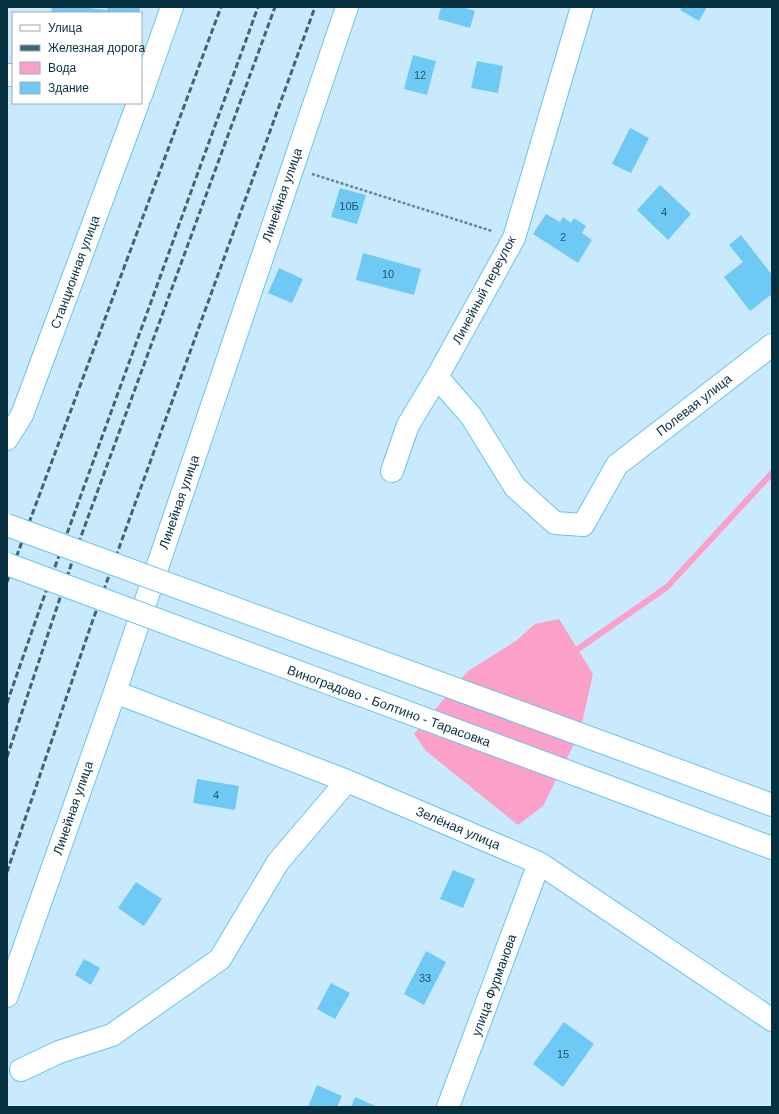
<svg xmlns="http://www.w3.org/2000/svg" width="779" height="1114" viewBox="0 0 779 1114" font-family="Helvetica,sans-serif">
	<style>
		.water { fill: #faa0c9 }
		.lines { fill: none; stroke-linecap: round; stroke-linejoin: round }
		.stream { stroke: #faa0c9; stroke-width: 6 }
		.building { fill: #6fc9f5 }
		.minor-casing { stroke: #69c4ef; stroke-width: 24 }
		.major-casing { stroke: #69c4ef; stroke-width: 24 }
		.path { stroke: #628799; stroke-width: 2.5; stroke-dasharray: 3 2; stroke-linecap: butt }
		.minor { stroke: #fff; stroke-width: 22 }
		.major { stroke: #fff; stroke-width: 22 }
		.rail { stroke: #3f6678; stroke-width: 3; stroke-dasharray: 6 3; stroke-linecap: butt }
		.major-bridge-casing { stroke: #69c4ef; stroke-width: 24; stroke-linecap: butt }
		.major-bridge { stroke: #fff; stroke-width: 22 }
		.labels { text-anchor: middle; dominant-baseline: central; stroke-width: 3.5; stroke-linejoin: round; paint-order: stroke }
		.number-label { font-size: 11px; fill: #20566d }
		.street-label { font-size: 13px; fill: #062f40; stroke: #fff }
	</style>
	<rect width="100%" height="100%" fill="#c8eafc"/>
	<!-- water -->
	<path class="water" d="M 559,619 L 593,674 L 580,732 L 543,806 L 518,825 L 426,751 L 414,734 L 468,671 L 516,641 L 535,624 Z"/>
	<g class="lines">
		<!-- stream -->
		<path class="stream" d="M 578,649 L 667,587 L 772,473"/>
	</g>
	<!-- building -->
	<path class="building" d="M 52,7 L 79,7 L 107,10 L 108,7 L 140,7 L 139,13 L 51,13 Z
		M 441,7 L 462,7 L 475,11 L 470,28 L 438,19 Z
		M 682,7 L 707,7 L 699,21 L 680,10 Z
		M 413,55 L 436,61 L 427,95 L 404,89 Z
		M 477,61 L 503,66 L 498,93 L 471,88 Z
		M 630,128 L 649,138 L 631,173 L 612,164 Z
		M 660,185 L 691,214 L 668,240 L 637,210 Z
		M 340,188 L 366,195 L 357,224 L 331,217 Z
		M 546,214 L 560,222 L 563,217 L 571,223 L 574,218 L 586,226 L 582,233 L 592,240 L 578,263 L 533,234 Z
		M 741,235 L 772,275 L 772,294 L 750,311 L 724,277 L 743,262 L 729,245 Z
		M 363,253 L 421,269 L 414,295 L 356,280 Z
		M 279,268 L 303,279 L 292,303 L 268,293 Z
		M 197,779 L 239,786 L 235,810 L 193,803 Z
		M 453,870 L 475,879 L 463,908 L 440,899 Z
		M 136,882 L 162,899 L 144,926 L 118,908 Z
		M 426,951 L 446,962 L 424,1005 L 404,994 Z
		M 84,959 L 100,968 L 91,985 L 75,975 Z
		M 331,983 L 350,993 L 335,1019 L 317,1009 Z
		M 564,1022 L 594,1044 L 563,1087 L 533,1064 Z
		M 317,1085 L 342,1096 L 337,1107 L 308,1107 Z
		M 355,1097 L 378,1107 L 351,1107 Z"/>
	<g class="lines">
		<!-- minor casing -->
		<g class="minor-casing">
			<path id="minor" d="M 7,75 L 13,75
				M 141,95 L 172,7
				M 437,377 L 471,416 L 515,487 L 555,523 L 583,525 L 617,465 L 772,345
				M 7,439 L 22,415 L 138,103
				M 392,471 L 408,425 L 437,377 L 514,238 L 582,7
				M 115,692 L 347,781 L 539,863 L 772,1020
				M 7,996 L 115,692 L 347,7
				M 21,1070 L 59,1052 L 112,1035 L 220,959 L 278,862 L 347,781
				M 448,1107 L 539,863"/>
		</g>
		<!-- major casing -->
		<g class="major-casing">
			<path id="major" d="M 615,747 L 772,805
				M 601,784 L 772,848"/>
		</g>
		<!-- path -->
		<path class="path" d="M 312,174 L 492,231"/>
		<!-- minor -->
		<use href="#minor" class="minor"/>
		<!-- major -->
		<use href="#major" class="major"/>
		<!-- rail -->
		<path class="rail" d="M 7,582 L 221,7
			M 7,703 L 40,608 L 258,7
			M 7,757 L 76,550 L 275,7
			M 7,872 L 90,628 L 315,7"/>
		<!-- major-bridge casing -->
		<g class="major-bridge-casing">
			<path id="major-bridge" d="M 7,525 L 615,747
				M 7,564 L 601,784"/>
		</g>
		<!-- major-bridge -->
		<use href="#major-bridge" class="major-bridge"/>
	</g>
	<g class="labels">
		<!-- number labels -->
		<g class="number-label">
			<text x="420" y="75">12</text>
			<text x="349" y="206">10Б</text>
			<text x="664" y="212">4</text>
			<text x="563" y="237">2</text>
			<text x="388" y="274">10</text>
			<text x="216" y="795">4</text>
			<text x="425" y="978">33</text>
			<text x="563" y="1054">15</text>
		</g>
		<!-- street labels -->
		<g class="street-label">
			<text transform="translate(282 195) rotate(-71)">Линейная улица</text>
			<text transform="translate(75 272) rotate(-70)">Станционная улица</text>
			<text transform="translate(484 290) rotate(-62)">Линейный переулок</text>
			<text transform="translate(694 405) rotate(-38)">Полевая улица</text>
			<text transform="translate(179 502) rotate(-71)">Линейная улица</text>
			<text transform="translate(389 706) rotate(20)">Виноградово - Болтино - Тарасовка</text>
			<text transform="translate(73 808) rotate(-71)">Линейная улица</text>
			<text transform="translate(458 828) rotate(23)">Зелёная улица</text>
			<text transform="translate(494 985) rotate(-70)">улица Фурманова</text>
		</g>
	</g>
	<!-- border -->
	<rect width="779" height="1114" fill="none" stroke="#062f40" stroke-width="16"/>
	<!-- legend -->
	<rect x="12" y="12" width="130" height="92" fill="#ffffff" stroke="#9bacb3"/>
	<rect x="20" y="25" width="20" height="6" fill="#ffffff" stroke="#9bacb3"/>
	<text x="48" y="32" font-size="12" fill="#062f40">Улица</text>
	<rect x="20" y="45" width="20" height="6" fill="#3f6678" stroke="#9bacb3"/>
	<text x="48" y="52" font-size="12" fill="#062f40">Железная дорога</text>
	<rect x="20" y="62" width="20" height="12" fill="#faa0c9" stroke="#9bacb3"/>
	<text x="48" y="72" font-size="12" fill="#062f40">Вода</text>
	<rect x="20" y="82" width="20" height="12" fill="#6fc9f5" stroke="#9bacb3"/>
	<text x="48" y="92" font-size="12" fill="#062f40">Здание</text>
</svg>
